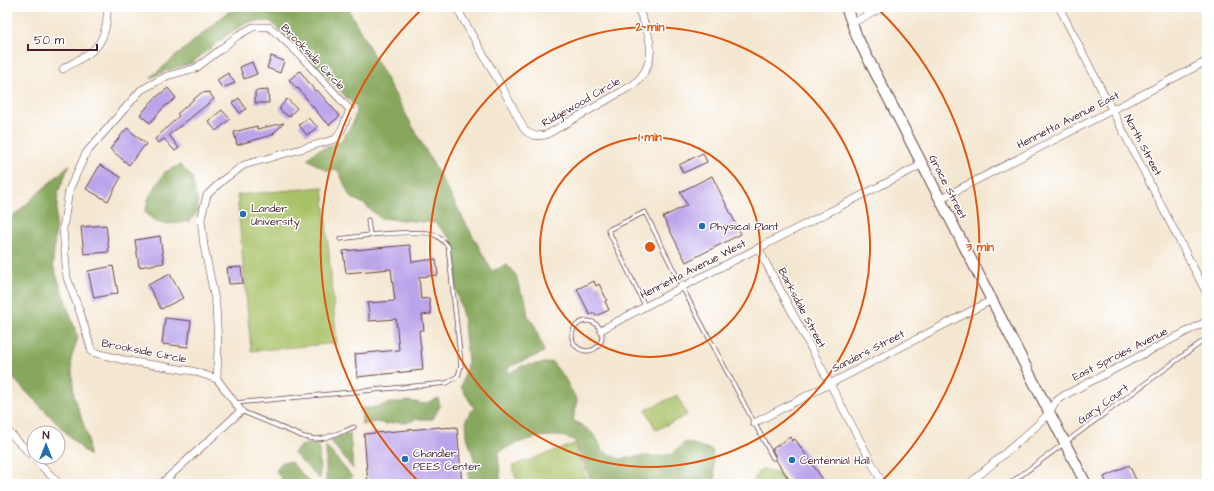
<svg xmlns="http://www.w3.org/2000/svg" width="1214" height="491" viewBox="0 0 1214 491" font-family="'Architects Daughter',sans-serif">
	<style>
		.green { fill: #a8c166; stroke: #797048 }
		.forest { fill: #86a75b; stroke: #686343 }
		.building { fill: #bba5ea }
		.lines { fill: none; stroke-linecap: round; stroke-linejoin: round }
		.lane-casing { stroke: #643d44; stroke-width: 5 }
		.street-casing { stroke: #643d44; stroke-width: 8 }
		.secondary-casing { stroke: #643d44; stroke-width: 12 }
		.lane { stroke: #fff; stroke-width: 3.5 }
		.street { stroke: #fff; stroke-width: 7 }
		.secondary { stroke: #fff; stroke-width: 10 }
		.ring { fill: none; stroke: #e0560e; stroke-width: 2 }
		.poi-dot { fill: #1f6fb2; stroke: #fff; stroke-width: 1.5 }
		.labels { text-anchor: middle; dominant-baseline: central; stroke-width: 3; stroke-linejoin: round; paint-order: stroke }
		.street-label { font-size: 11px; fill: #4a1f2b; stroke: #fff }
		.poi-label { font-size: 11px; fill: #4a1f2b; stroke: #fff; text-anchor: start }
		.centre { fill: #e0560e; stroke: #fff; stroke-width: 2 }
		.ring-label { font-size: 12px; text-anchor: middle; font-weight: bold; fill: #e0560e; stroke: #fff; stroke-width: 3; stroke-linejoin: round; paint-order: stroke }
	</style>
	<rect width="100%" height="100%" fill="#fff"/>
	<filter id="ink" filterUnits="userSpaceOnUse"><feTurbulence type="fractalNoise" baseFrequency=".025" numOctaves="2"/><feDisplacementMap in="SourceGraphic" scale="8" xChannelSelector="R" yChannelSelector="G"/><feConvolveMatrix kernelMatrix="1 2 1 2 8 2 1 2 1" color-interpolation-filters="sRGB"/></filter>
	<filter id="wash" filterUnits="userSpaceOnUse"><feTurbulence type="fractalNoise" baseFrequency=".012" numOctaves="4" result="noise"/><feDisplacementMap in="SourceGraphic" scale="16" xChannelSelector="R" yChannelSelector="G"/><feGaussianBlur stdDeviation="0.9" result="paint"/><feColorMatrix in="noise" values="0 0 0 0 0 0 0 0 0 0 0 0 0 0 0 0 0 1.4 0 .05"/><feComposite in="paint" operator="in"/></filter>
	<g filter="url(#wash)">
		<rect width="100%" height="100%" fill="#f4e7d1"/>
		<!-- green -->
		<path class="green" d="M 323,187 L 337,343 L 251,351 L 237,195 Z
			M 677,395 L 687,415 L 656,430 L 646,410 Z
			M 574,444 L 588,484 L 518,484 L 512,466 Z
			M 762,469 L 778,472 L 786,484 L 752,484 L 758,472 Z"/>
		<!-- forest -->
		<path class="forest" d="M 234,7 L 347,7 L 492,271 L 507,265 L 516,275 L 520,291 L 525,298 L 528,316 L 535,326 L 544,352 L 509,367 L 508,374 L 522,366 L 552,362 L 564,377 L 577,400 L 573,420 C 588,429 596,433 602,450 L 619,459 L 642,456 L 658,456 L 672,454 L 686,442 L 712,450 L 716,484 L 592,484 L 574,440 C 570,439 564,436 559,436 C 538,435 514,442 498,453 L 501,484 L 470,484 L 468,473 L 475,463 L 467,436 L 466,419 L 474,408 L 461,387 L 468,361 L 463,316 L 456,290 L 455,262 L 451,239 L 435,223 L 380,218 L 364,204 L 350,197 L 338,170 L 327,171 L 307,159 L 316,151 L 340,142 L 353,123 L 357,108 L 270,21 L 250,22 L 228,34 L 192,63 L 166,71 L 150,78 Z
			M 70,164 L 58,192 L 53,265 L 78,338 L 71,359 L 74,396 L 88,438 L 89,456 L 7,372 L 7,222 Z
			M 180,165 L 192,177 L 199,210 L 190,221 L 169,224 L 154,221 L 145,212 L 149,197 L 165,172 Z
			M 438,398 L 440,406 L 433,419 L 416,419 L 406,423 L 398,422 L 387,424 L 376,422 L 362,425 L 361,408 L 371,408 L 394,402 L 402,402 L 410,401 L 424,404 Z
			M 350,433 L 353,469 L 329,439 Z
			M 319,441 L 320,479 L 293,453 L 301,446 Z
			M 326,446 L 352,477 L 340,484 L 326,484 Z
			M 282,462 L 291,462 L 311,484 L 285,484 L 276,471 Z"/>
		<g id="blocks">
			<!-- building -->
			<path class="building" d="M 271,56 L 284,61 L 280,73 L 267,68 Z
				M 252,62 L 257,74 L 244,79 L 240,67 Z
				M 300,71 L 315,91 L 317,90 L 340,116 L 329,125 L 326,121 L 325,122 L 298,88 L 297,89 L 289,80 Z
				M 228,73 L 235,83 L 222,88 L 217,80 Z
				M 168,88 L 176,98 L 163,108 L 150,123 L 140,115 L 154,99 Z
				M 268,90 L 269,103 L 255,103 L 255,91 Z
				M 209,92 L 214,99 L 169,135 L 179,148 L 175,151 L 164,139 L 158,143 L 155,139 L 179,116 L 177,114 L 201,93 Z
				M 239,98 L 246,109 L 240,113 L 232,103 Z
				M 287,99 L 297,108 L 289,117 L 280,110 L 280,107 Z
				M 222,110 L 230,119 L 216,131 L 208,121 Z
				M 308,118 L 318,127 L 307,135 L 299,125 Z
				M 284,123 L 272,135 L 237,145 L 234,132 L 257,126 L 257,129 Z
				M 127,128 L 146,144 L 129,165 L 110,149 Z
				M 703,153 L 707,162 L 683,173 L 679,165 Z
				M 100,165 L 121,177 L 108,201 L 86,189 Z
				M 712,176 L 741,234 L 686,262 L 663,217 L 687,205 L 680,192 Z
				M 106,225 L 109,252 L 84,254 L 81,227 Z
				M 160,236 L 164,263 L 139,267 L 135,240 Z
				M 410,245 L 412,262 L 436,259 L 438,275 L 419,277 L 421,299 L 429,298 L 431,314 L 422,315 L 424,330 L 419,330 L 423,370 L 357,377 L 355,354 L 399,350 L 396,319 L 369,321 L 369,312 L 367,303 L 395,301 L 391,269 L 346,273 L 343,251 Z
				M 113,266 L 118,293 L 94,298 L 88,271 Z
				M 241,267 L 243,283 L 229,284 L 227,268 Z
				M 170,274 L 183,298 L 161,309 L 148,285 Z
				M 594,281 L 596,286 L 599,284 L 607,300 L 605,301 L 609,310 L 596,316 L 594,313 L 590,315 L 577,289 Z
				M 165,318 L 191,321 L 188,347 L 162,344 Z
				M 440,427 L 440,428 L 457,427 L 462,484 L 368,484 L 364,434 Z
				M 790,437 L 792,441 L 795,439 L 826,484 L 792,484 L 776,460 L 776,457 L 772,449 Z
				M 1129,465 L 1137,482 L 1132,484 L 1107,484 L 1104,477 Z"/>
		</g>
	</g>
	<g filter="url(#ink)">
		<use href="#blocks" fill-opacity="0" stroke="#643d44" stroke-width="1"/>
		<g class="lines">
			<!-- lane casing -->
			<g class="lane-casing">
				<path id="lane" d="M 340,239 L 370,235
					M 645,306 L 608,230 L 645,212 L 682,287 L 773,458
					M572 336a15 15 0 1 1 30 0a15 15 0 1 1-30 0Z
					M 235,403 L 447,383 L 458,376 L 461,366 L 460,354 L 448,246 C 443,241 440,237 433,234 C 421,230 384,234 370,235 L 368,220
					M 241,411 L 304,437 L 315,439 L 324,438 L 345,431 L 354,427
					M 1009,484 L 1207,338"/>
			</g>
			<!-- street casing -->
			<g class="street-casing">
				<path id="street" d="M 456,7 L 503,89 L 524,129 L 527,132 L 535,136 L 546,135 L 633,85 C 660,62 651,34 637,7
					M 1059,7 L 1207,294
					M 852,23 L 884,7
					M 63,69 C 72,63 90,55 97,46 C 105,36 108,20 107,7
					M 940,199 L 1207,61
					M 758,248 L 883,484
					M 601,330 L 682,287 L 923,164
					M 754,423 L 992,300
					M 7,430 L 59,484
					M 161,484 L 241,411 L 217,379 L 193,371 L 128,361 L 92,352 L 81,315 L 67,278 L 63,229 L 69,190 L 86,153 L 141,90 L 167,76 L 196,68 L 220,50 L 237,36 L 253,27 L 269,27 L 279,35 L 298,53 L 350,110 L 343,127 L 336,139 L 244,165 L 223,180 L 207,195 L 201,219 L 204,246 L 216,305 L 218,346 L 217,379
					M 969,484 L 1033,429 L 1049,413 L 1055,402 L 1063,396 L 1207,321"/>
			</g>
			<!-- secondary casing -->
			<g class="secondary-casing">
				<path id="secondary" d="M 846,7 L 857,37 L 1086,484"/>
			</g>
			<!-- lane -->
			<use href="#lane" class="lane"/>
			<!-- street -->
			<use href="#street" class="street"/>
			<!-- secondary -->
			<use href="#secondary" class="secondary"/>
		</g>
	</g>
	<!-- distance rings -->
	<g class="ring">
		<circle cx="650" cy="247" r="110"/>
		<circle cx="650" cy="247" r="220"/>
		<path d="M419 482A330 330 0 0 1 423 8M877 8A330 330 0 0 1 881 482"/>
	</g>
	<!-- markers -->
	<g class="poi-dot">
		<circle cx="243" cy="214" r="4"/>
		<circle cx="702" cy="226" r="4"/>
		<circle cx="405" cy="459" r="4"/>
		<circle cx="792" cy="460" r="4"/>
	</g>
	<g class="labels">
		<!-- street labels -->
		<g class="street-label">
			<text transform="translate(313 57) rotate(46)">Brookside Circle</text>
			<text transform="translate(581 102) rotate(-30)">Ridgewood Circle</text>
			<text transform="translate(1068 120) rotate(-27)">Henrietta Avenue East</text>
			<text transform="translate(1143 145) rotate(62)">North Street</text>
			<text transform="translate(948 187) rotate(63)">Grace Street</text>
			<text transform="translate(693 269) rotate(-27)">Henrietta Avenue West</text>
			<text transform="translate(802 308) rotate(62)">Barksdale Street</text>
			<text transform="translate(144 351) rotate(11)">Brookside Circle</text>
			<text transform="translate(868 351) rotate(-27)">Sanders Street</text>
			<text transform="translate(1120 354) rotate(-27)">East Sproles Avenue</text>
			<text transform="translate(1103 404) rotate(-36)">Gary Court</text>
		</g>
		<!-- poi labels -->
		<g class="poi-label">
			<text x="251" y="208">Lander<tspan x="251" dy="13">University</tspan></text>
			<text x="710" y="226">Physical Plant</text>
			<text x="413" y="453">Chandler<tspan x="413" dy="13">PEES Center</tspan></text>
			<text x="800" y="460">Centennial Hall</text>
		</g>
	</g>
	<circle cx="650" cy="247" r="6" class="centre"/>
	<g class="ring-label">
		<text x="650" y="31">2 min</text>
		<text x="650" y="141">1 min</text>
		<text x="980" y="251">3 min</text>
	</g>
	<!-- margin -->
	<rect width="1214" height="491" fill="none" stroke="#fff" stroke-width="24"/>
	<!-- north arrow -->
	<g transform="translate(46 445)"><circle r="19" fill="#ffffff" stroke="#b7a5aa"/>
	<path d="M0-3L7 15L0 10L-7 15Z" fill="#1f6fb2"/>
	<text y="-6" font-size="11" font-weight="bold" text-anchor="middle" fill="#4a1f2b">N</text>
	</g>
	<!-- scale -->
	<path d="M28 44v6h69v-6" fill="none" stroke="#4a1f2b" stroke-width="2"/>
	<text x="34" y="44" font-size="12" fill="#4a1f2b" stroke="#ffffff" stroke-width="3" paint-order="stroke">50 m</text>
</svg>
